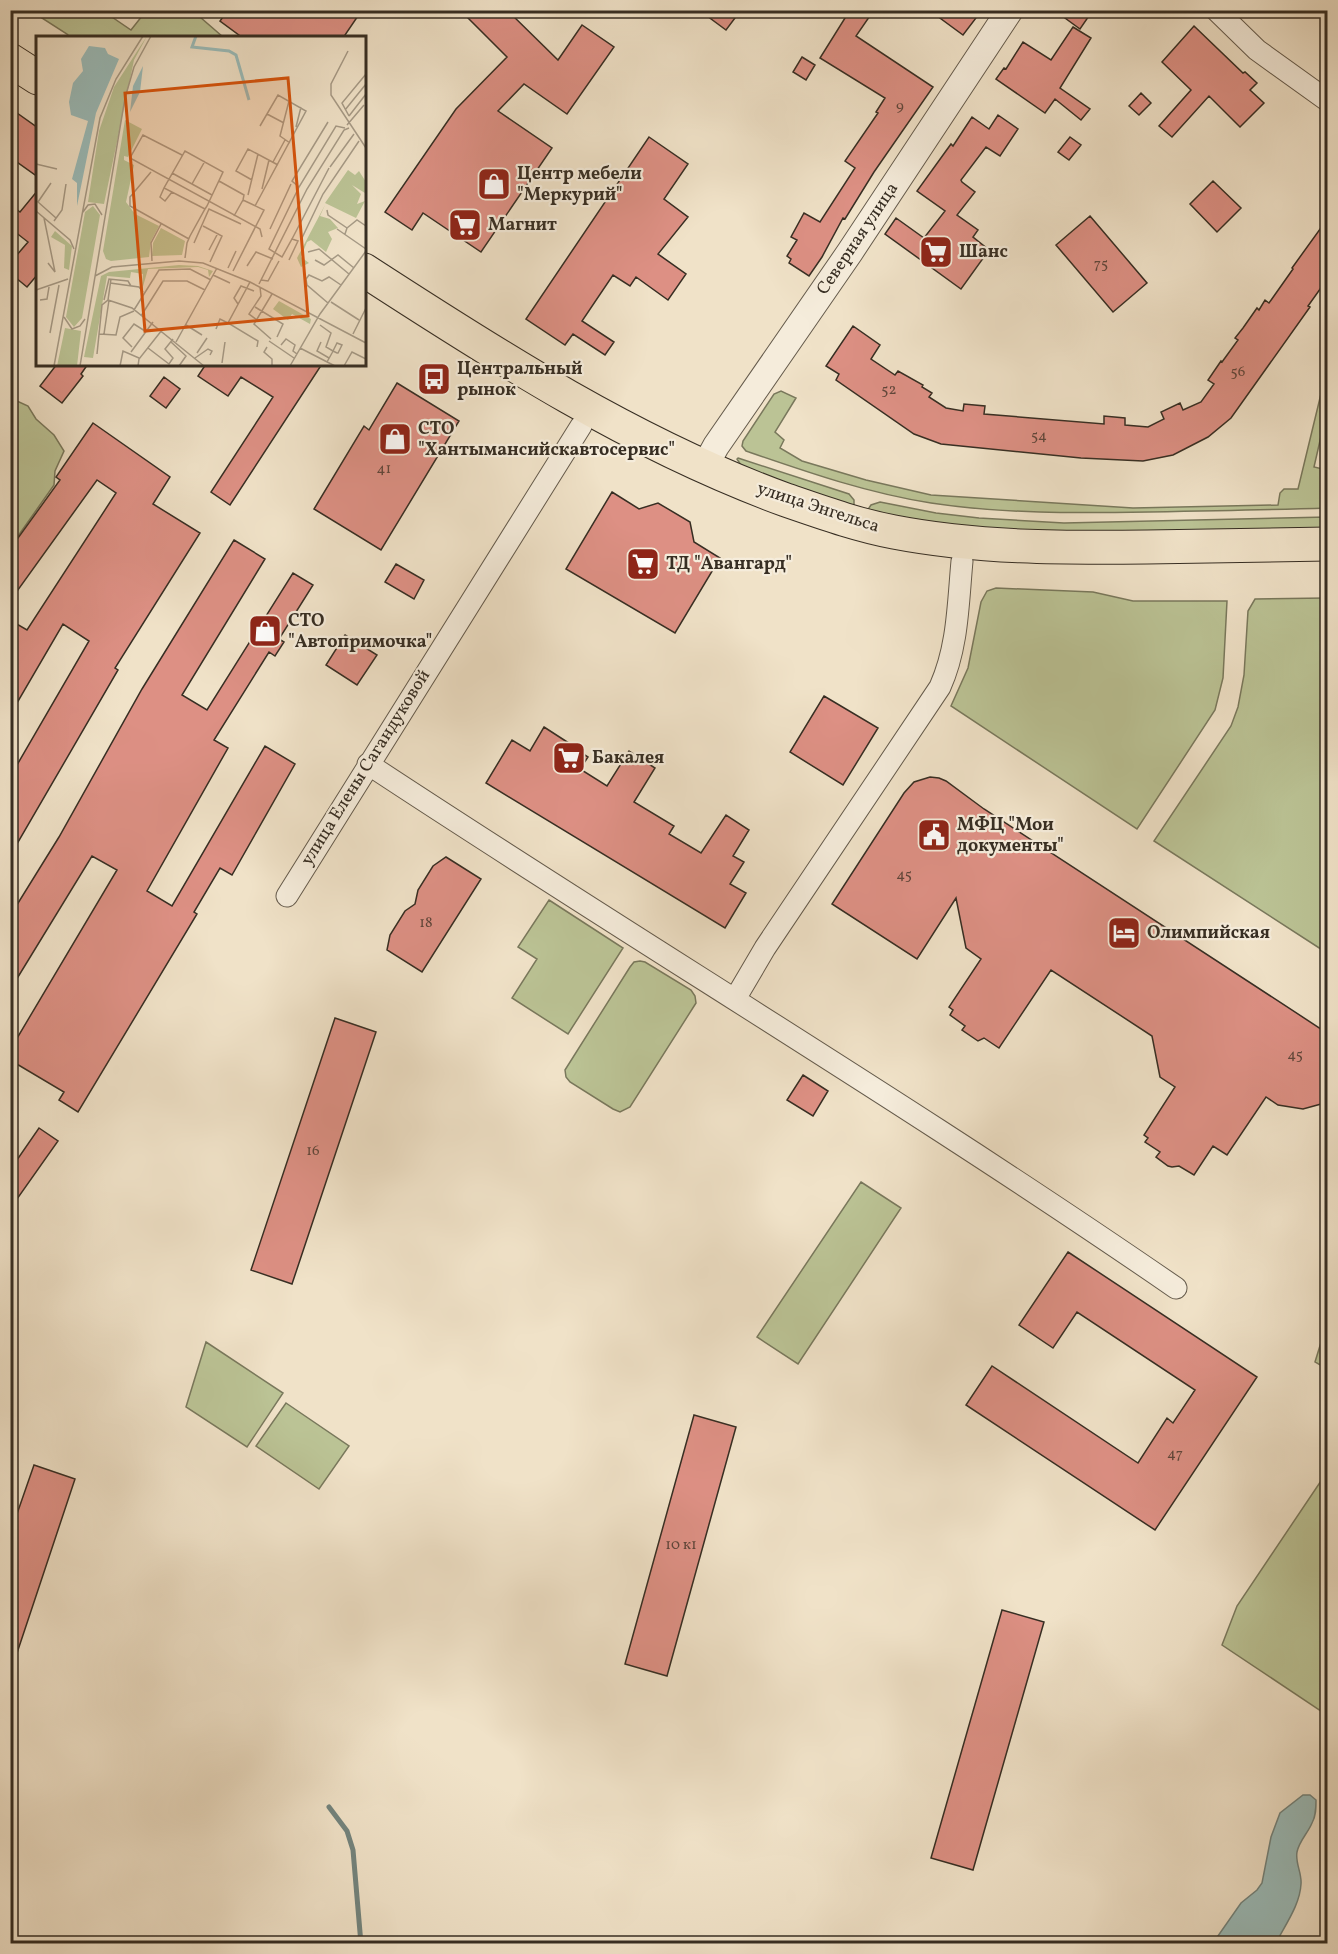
<svg xmlns="http://www.w3.org/2000/svg" width="1338" height="1954" viewBox="0 0 1338 1954" font-family="Vollkorn,serif">
	<style>
		.green { fill: #bbc395; stroke: #79785c; stroke-width: 1.5 }
		.water { fill: #9bbdbb; stroke: #73847e; stroke-width: 1.5 }
		.lines { fill: none; stroke-linecap: round; stroke-linejoin: round }
		.stream { stroke: #73847e; stroke-width: 5 }
		.building { fill: #dd9084; stroke: #372e23; stroke-width: 1.5 }
		.minor-casing { stroke: #655b4c; stroke-width: 23 }
		.tertiary-casing { stroke: #655b4c; stroke-width: 28 }
		.primary-casing { stroke: #372e23; stroke-width: 35 }
		.minor { stroke: #f5ecdb; stroke-width: 21 }
		.tertiary { stroke: #f5ecdb; stroke-width: 26 }
		.primary { stroke: #f0e2c8; stroke-width: 33 }
		.labels { text-anchor: middle; dominant-baseline: central; stroke-width: 4.5; stroke-linejoin: round; paint-order: stroke }
		.number-label { font-size: 15px; fill: #60463b }
		.poi-label { font-size: 18px; font-weight: bold; fill: #372e23; stroke: #f5ecdb; text-anchor: start }
		.street-label { font-size: 18px; fill: #372e23; stroke: #f5ecdb }
		.inset-river { fill: none; stroke: #9bbdbb; stroke-width: 3 }
		.inset-road { fill: none; stroke: #a69a86; stroke-width: 1.5 }
		.view { fill: #d6550e; fill-opacity: 0.15; stroke: #d6550e; stroke-width: 3 }
		.inset-edge { fill: none; stroke: #372e23; stroke-width: 3 }
	</style>
	<rect width="100%" height="100%" fill="#f0e2c8"/>
	<filter id="stains"><feTurbulence type="fractalNoise" baseFrequency=".00333" numOctaves="4"/><feColorMatrix values="0 0 0 0 .2 0 0 0 0 .09 0 0 0 0 .02 0 0 0 .5 -.17"/></filter>
	<radialGradient id="worn" r=".72"><stop offset=".6" stop-color="#630" stop-opacity="0"/><stop offset="1" stop-color="#630" stop-opacity=".3"/></radialGradient>
	<!-- green -->
	<path class="green" d="M 31,11 L 103,11 L 131,30 L 146,11 L 193,11 L 223,37 L 70,37 L 67,34 Z
		M 1327,369 L 1327,410 L 1314,467 L 1327,470 L 1327,508 C 1268,510 1209,511 1149,512 C 1076,513 1003,514 931,503 C 867,493 807,472 746,451 L 742,446 L 743,441 L 774,394 L 781,391 L 796,398 L 775,432 L 784,440 L 780,448 L 802,461 L 866,480 L 931,495 L 1133,508 L 1278,505 L 1280,493 L 1284,489 L 1298,489 Z
		M 11,401 L 17,401 L 28,406 L 36,419 L 54,435 L 64,451 L 55,471 L 54,485 L 11,546 C 10,538 10,530 10,521 C 12,504 22,488 11,473 Z
		M 738,458 L 849,494 L 854,500 L 854,508 L 744,470 L 737,459 Z
		M 880,502 L 936,513 L 979,518 L 1064,523 L 1327,517 L 1328,530 L 1066,534 L 977,530 L 867,511 L 871,505 Z
		M 996,588 L 1093,592 L 1133,601 L 1227,601 L 1223,678 L 1215,710 L 1137,829 L 951,706 L 968,668 L 981,602 L 987,591 Z
		M 1327,598 L 1328,598 L 1327,953 L 1154,841 L 1231,726 L 1238,707 L 1244,675 L 1248,611 L 1255,599 Z
		M 549,900 L 623,948 L 568,1034 L 512,998 L 537,959 L 518,947 Z
		M 640,961 L 645,962 L 691,990 L 695,996 L 696,1003 L 630,1107 L 620,1112 L 613,1109 L 570,1082 L 566,1077 L 565,1070 L 630,967 L 634,962 Z
		M 861,1182 L 901,1208 L 798,1364 L 757,1337 Z
		M 1327,1323 L 1327,1369 L 1315,1362 Z
		M 206,1342 L 283,1393 L 247,1447 L 186,1407 Z
		M 286,1403 L 349,1446 L 319,1489 L 256,1446 Z
		M 1327,1472 L 1327,1715 L 1222,1645 L 1237,1606 Z"/>
	<!-- water -->
	<path class="water" d="M 1303,1795 L 1310,1795 L 1316,1800 C 1316,1808 1316,1816 1312,1823 C 1308,1833 1299,1841 1297,1852 C 1295,1863 1302,1873 1301,1884 C 1300,1905 1285,1925 1276,1943 L 1213,1943 L 1241,1903 L 1257,1890 L 1262,1883 L 1271,1837 L 1280,1813 Z"/>
	<g class="lines">
		<!-- stream -->
		<path class="stream" d="M 329,1807 L 347,1831 L 353,1850 L 361,1944"/>
	</g>
	<!-- building -->
	<path class="building" d="M 228,10 L 362,10 L 343,38 L 243,38 L 220,21 Z
		M 460,10 L 507,10 L 558,60 L 582,25 L 614,47 L 567,114 L 524,84 L 498,111 L 552,148 L 481,252 L 423,213 L 412,230 L 385,212 L 456,109 L 507,57 Z
		M 699,10 L 741,10 L 726,30 Z
		M 850,10 L 874,10 L 856,36 L 933,87 L 874,172 L 845,219 L 843,218 L 822,257 L 809,276 L 789,263 L 791,259 L 787,256 L 797,240 L 791,237 L 804,213 L 820,222 L 855,168 L 845,161 L 878,113 L 876,112 L 885,98 L 820,58 Z
		M 929,10 L 966,10 L 976,18 L 963,35 Z
		M 1054,10 L 1093,10 L 1080,29 Z
		M 1194,26 L 1243,73 L 1245,72 L 1257,83 L 1250,90 L 1264,103 L 1240,127 L 1209,96 L 1172,137 L 1159,126 L 1191,90 L 1162,62 Z
		M 1073,27 L 1091,38 L 1060,88 L 1090,109 L 1081,120 L 1055,99 L 1045,113 L 996,79 L 1004,68 L 1006,69 L 1023,42 L 1051,60 Z
		M 802,57 L 815,65 L 806,80 L 793,72 Z
		M 1141,93 L 1151,103 L 1139,115 L 1129,106 Z
		M 10,108 L 38,128 L 38,177 L 10,157 Z
		M 998,115 L 1018,129 L 1000,156 L 986,147 L 961,180 L 962,182 L 975,192 L 957,215 L 978,230 L 973,237 L 989,250 L 961,289 L 885,234 L 896,218 L 924,238 L 945,211 L 917,191 L 951,144 L 953,146 L 972,117 L 989,129 Z
		M 649,137 L 688,164 L 664,199 L 688,217 L 658,254 L 686,274 L 668,300 L 636,277 L 630,286 L 613,275 L 582,321 L 614,342 L 605,355 L 573,334 L 565,345 L 526,319 Z
		M 1070,137 L 1081,145 L 1069,160 L 1058,152 Z
		M 1213,181 L 1241,208 L 1217,232 L 1190,204 Z
		M 38,190 L 38,274 L 27,287 L 10,273 L 10,263 L 28,242 L 10,228 L 10,204 L 20,212 Z
		M 1090,216 L 1147,283 L 1113,312 L 1056,245 Z
		M 1328,218 L 1328,278 L 1308,306 L 1310,307 L 1231,418 L 1208,437 L 1173,455 L 1143,461 L 1081,458 L 941,444 L 914,434 L 836,380 L 839,374 L 826,366 L 853,326 L 880,345 L 871,359 L 895,375 L 898,371 L 923,385 L 922,387 L 932,393 L 929,397 L 946,408 L 963,411 L 964,404 L 985,406 L 984,414 L 1104,424 L 1104,416 L 1125,418 L 1125,425 L 1148,427 L 1164,419 L 1161,412 L 1180,403 L 1183,410 L 1201,402 L 1214,384 L 1208,380 L 1221,361 L 1222,362 L 1238,340 L 1235,338 L 1243,328 L 1257,308 L 1259,310 L 1265,300 L 1269,303 L 1293,269 L 1292,268 Z
		M 57,364 L 88,364 L 81,374 L 83,376 L 62,403 L 40,386 Z
		M 206,364 L 322,364 L 230,505 L 211,492 L 273,397 L 241,377 L 228,396 L 198,376 Z
		M 164,377 L 180,389 L 166,408 L 150,396 Z
		M 397,383 L 459,421 L 381,550 L 314,509 L 364,426 L 369,430 Z
		M 93,423 L 170,477 L 153,504 L 200,533 L 115,668 L 118,670 L 10,856 L 10,777 L 89,641 L 63,624 L 10,715 L 10,620 L 27,630 L 116,493 L 97,480 L 10,601 L 10,549 L 60,480 L 56,477 Z
		M 612,492 L 639,509 L 658,503 L 690,522 L 694,542 L 720,558 L 675,633 L 566,569 Z
		M 234,540 L 265,559 L 182,695 L 207,710 L 293,573 L 313,585 L 279,639 L 284,642 L 275,656 L 269,652 L 214,740 L 228,748 L 147,891 L 172,906 L 265,746 L 295,764 L 232,875 L 220,868 L 194,912 L 197,914 L 78,1112 L 59,1100 L 64,1092 L 10,1060 L 10,1050 L 117,870 L 92,856 L 10,990 L 10,916 L 59,837 L 142,689 Z
		M 396,564 L 424,580 L 414,599 L 385,582 Z
		M 345,635 L 377,655 L 357,685 L 326,665 Z
		M 824,696 L 878,728 L 843,785 L 790,752 Z
		M 544,727 L 578,749 L 577,750 L 588,757 L 580,769 L 607,786 L 629,751 L 655,768 L 634,802 L 674,826 L 669,834 L 701,853 L 726,815 L 749,830 L 733,856 L 744,862 L 730,884 L 746,893 L 725,928 L 486,783 L 512,740 L 530,751 Z
		M 930,777 L 939,778 L 946,781 L 984,809 L 1321,1029 L 1328,1035 L 1328,1098 L 1321,1104 L 1303,1109 L 1278,1105 L 1266,1097 L 1227,1155 L 1213,1146 L 1194,1175 L 1179,1166 L 1172,1167 L 1168,1166 L 1156,1157 L 1160,1152 L 1145,1142 L 1148,1138 L 1144,1135 L 1175,1087 L 1160,1077 L 1152,1036 L 1051,970 L 999,1048 L 984,1038 L 978,1041 L 962,1030 L 965,1026 L 950,1015 L 953,1010 L 949,1007 L 981,959 L 966,948 L 956,898 L 917,959 L 832,904 L 904,793 L 914,782 Z
		M 446,857 L 481,879 L 422,972 L 387,950 L 390,935 L 405,911 L 415,904 L 418,890 L 433,866 Z
		M 335,1018 L 376,1032 L 292,1284 L 251,1270 Z
		M 803,1075 L 828,1091 L 813,1116 L 787,1100 Z
		M 39,1128 L 58,1141 L 10,1209 L 10,1170 Z
		M 1068,1252 L 1257,1377 L 1155,1530 L 966,1405 L 992,1366 L 1138,1463 L 1167,1418 L 1173,1423 L 1195,1390 L 1077,1312 L 1053,1348 L 1019,1325 Z
		M 694,1415 L 736,1427 L 667,1676 L 625,1664 Z
		M 34,1465 L 75,1479 L 13,1665 L 10,1664 L 10,1534 Z
		M 1002,1610 L 1044,1622 L 973,1870 L 931,1858 Z"/>
	<g class="lines">
		<!-- minor casing -->
		<g class="minor-casing">
			<path id="minor" d="M 1216,10 L 1257,50 L 1328,101
				M 368,764 C 636,941 912,1106 1176,1288
				M 287,896 L 581,426
				M 735,999 L 765,948 L 940,687 C 958,647 958,604 962,561"/>
		</g>
		<!-- tertiary casing -->
		<g class="tertiary-casing">
			<path id="tertiary" d="M 705,466 L 716,446 L 850,252 L 1010,10"/>
		</g>
		<!-- primary casing -->
		<g class="primary-casing">
			<path id="primary" d="M 10,60 L 38,78
				M 364,270 C 498,357 635,445 786,500 C 821,512 857,525 894,532 C 977,548 1063,548 1147,547 C 1207,546 1267,545 1328,544"/>
		</g>
		<!-- minor -->
		<use href="#minor" class="minor"/>
		<!-- tertiary -->
		<use href="#tertiary" class="tertiary"/>
		<!-- primary -->
		<use href="#primary" class="primary"/>
	</g>
	<!-- icons -->
	<defs>
		<g id="shop-square" transform="scale(1.725)"><rect x="-9" y="-9" width="18" height="18" rx="4" fill="#8f2418" stroke="#f5ecdb"/><path d="M-5-2.5h2.3a2.7 3.5 0 0 1 5.4 0H5L5.5 6h-11ZM-1.5-2.5h3a1.5 2.3 0 0 0-3 0Z" fill="#fff"/></g>
		<g id="supermarket-square" transform="scale(1.725)"><rect x="-9" y="-9" width="18" height="18" rx="4" fill="#8f2418" stroke="#f5ecdb"/><path d="M-6-5.5h2.5l.6 2H6L4.5 2H-2.5L-4.4-4H-6ZM-1.5 3.2a1.3 1.3 0 1 0 .1 0ZM3 3.2a1.3 1.3 0 1 0 .1 0Z" fill="#fff"/></g>
		<g id="bus-square" transform="scale(1.725)"><rect x="-9" y="-9" width="18" height="18" rx="4" fill="#8f2418" stroke="#f5ecdb"/><path d="M-5-6H5V4H4V6H2V4H-2V6H-4V4H-5ZM-3.5-4V0h7V-4ZM-3.5 1.2v1.5H-2V1.2ZM2 1.2v1.5H3.5V1.2Z" fill="#fff"/></g>
		<g id="civic-square" transform="scale(1.725)"><rect x="-9" y="-9" width="18" height="18" rx="4" fill="#8f2418" stroke="#f5ecdb"/><path d="M-.6-6.5H3V-4.5H.6V-3L4-1V1h2V6H-6V1h2V-1L-.6-3ZM-1.2 2.5V6h2.4V2.5Z" fill="#fff"/></g>
		<g id="hotel-square" transform="scale(1.725)"><rect x="-9" y="-9" width="18" height="18" rx="4" fill="#8f2418" stroke="#f5ecdb"/><path d="M-6-4.5h1.5V1H6V5H4.5V3h-9V5H-6ZM-4 0a1.8 1.8 0 1 1 3.6 0ZM.5 0V-2.5h3Q6-2.5 6 0Z" fill="#fff"/></g>
	</defs>
	<g fill-rule="evenodd">
		<use href="#shop-square" x="494" y="184"/>
		<use href="#supermarket-square" x="465" y="225"/>
		<use href="#supermarket-square" x="936" y="252"/>
		<use href="#bus-square" x="434" y="379"/>
		<use href="#shop-square" x="395" y="439"/>
		<use href="#supermarket-square" x="643" y="564"/>
		<use href="#shop-square" x="265" y="631"/>
		<use href="#supermarket-square" x="569" y="758"/>
		<use href="#civic-square" x="934" y="835"/>
		<use href="#hotel-square" x="1124" y="933"/>
	</g>
	<g class="labels">
		<!-- number labels -->
		<g class="number-label">
			<text x="900" y="106">9</text>
			<text x="1101" y="264">75</text>
			<text x="1238" y="372">56</text>
			<text x="889" y="390">52</text>
			<text x="1039" y="436">54</text>
			<text x="384" y="469">41</text>
			<text x="904" y="875">45</text>
			<text x="426" y="923">18</text>
			<text x="1295" y="1055">45</text>
			<text x="313" y="1151">16</text>
			<text x="1175" y="1454">47</text>
			<text x="681" y="1545">10 к1</text>
		</g>
		<!-- poi labels -->
		<g class="poi-label">
			<text x="517" y="174">Центр мебели<tspan x="517" dy="21">"Меркурий"</tspan></text>
			<text x="488" y="225">Магнит</text>
			<text x="959" y="252">Шанс</text>
			<text x="457" y="369">Центральный<tspan x="457" dy="21">рынок</tspan></text>
			<text x="418" y="429">СТО<tspan x="418" dy="21">"Хантымансийскавтосервис"</tspan></text>
			<text x="666" y="564">ТД "Авангард"</text>
			<text x="288" y="621">СТО<tspan x="288" dy="21">"Автопримочка"</tspan></text>
			<text x="592" y="758">Бакалея</text>
			<text x="957" y="825">МФЦ "Мои<tspan x="957" dy="21">документы"</tspan></text>
			<text x="1147" y="933">Олимпийская</text>
		</g>
		<!-- street labels -->
		<g class="street-label">
			<text transform="translate(858 239) rotate(-56)">Северная улица</text>
			<text transform="translate(818 508) rotate(18)">улица Энгельса</text>
			<text transform="translate(366 768) rotate(-58)">улица Елены Сагандуковой</text>
		</g>
	</g>
	<!-- overview -->
	<g transform="translate(36 36)">
		<rect width="330" height="330" fill="#f0e2c8"/>
		<path d="M 111,0 L 98,24 L 68,168 L 52,166 L 63,95 L 78,51 ZM 89,84 L 106,93 L 92,121 L 88,120 L 88,124 L 98,129 L 90,166 L 99,178 L 123,190 L 115,205 L 113,221 L 75,225 L 70,223 L 67,215 ZM 312,134 L 319,139 L 323,135 L 330,146 L 329,157 L 316,149 L 325,158 L 321,168 L 329,165 L 320,182 L 289,167 ZM 289,169 L 284,180 L 294,183 L 302,192 L 292,196 L 296,203 L 290,216 L 275,204 L 271,206 L 265,221 L 273,227 L 265,231 L 261,222 ZM 57,170 L 64,179 L 46,282 L 38,291 L 30,281 L 49,176 ZM 125,192 L 149,205 L 146,219 L 116,220 L 117,207 ZM 19,195 L 36,210 L 33,234 L 28,232 L 29,209 L 15,201 ZM 143,229 L 162,230 L 177,235 L 173,241 L 172,234 L 162,231 L 112,233 L 106,254 L 107,238 L 95,236 L 94,242 L 71,240 L 57,322 L 48,321 L 65,240 L 73,236 ZM 243,265 L 275,283 L 274,288 L 256,278 L 252,284 L 237,273 ZM 29,292 L 45,295 L 41,330 L 21,330 Z" fill="#bbc395"/>
		<path d="M 53,10 L 69,12 L 72,18 L 83,23 L 60,77 L 41,170 L 41,147 L 36,143 L 52,85 L 35,79 L 33,66 L 37,47 L 47,35 L 45,23 ZM 107,30 L 104,56 L 94,76 L 97,50 Z" fill="#9bbdbb"/>
		<path class="inset-river" d="M 160,0 L 156,11 L 193,15 L 200,19 L 213,64"/>
		<path class="inset-road" d="M 312,15 L 295,48 L 295,59 L 330,112M 253,65 L 244,100 L 254,107M 309,74 L 330,48M 231,78 L 248,87M 313,80 L 306,67 L 330,38M 313,80 L 330,58M 311,89 L 328,69M 260,91 L 265,71M 146,119 L 107,99 L 94,122 L 224,193 L 226,201M 237,126 L 249,104M 0,128 L 21,133M 294,131 L 318,98M 115,136 L 94,161 L 94,170 L 153,203M 136,137 L 176,159M 216,144 L 200,135 L 212,113 L 242,129M 183,145 L 208,159 L 207,164M 15,147 L 2,166 L 20,182M 156,148 L 169,125M 263,151 L 256,145 L 292,86M 128,152 L 124,161 L 129,165 L 136,156M 226,153 L 233,124M 212,159 L 222,118M 219,170 L 270,75 L 242,59 L 224,90M 291,174 L 292,179 L 311,192 L 309,198M 0,175 L 34,204 L 38,213M 47,176 L 52,169 L 59,168 L 66,179M 8,182 L 19,236 L 12,227M 18,185 L 26,174 L 30,148M 167,190 L 186,200 L 174,226M 311,192 L 321,184 L 330,190M 234,193 L 255,148M 301,193 L 330,213M 256,203 L 293,132M 265,204 L 287,158 L 323,105M 158,207 L 173,173 L 205,188M 173,214 L 182,197M 272,216 L 283,213 L 313,238M 149,222 L 151,207 L 154,200 L 169,173 L 171,170 L 187,136 L 149,115 L 128,152 L 169,173M 253,224 L 262,205 L 256,203 L 246,221 L 233,213 L 263,151 L 300,90 L 309,92M 279,224 L 288,229 L 302,219 L 318,232M 116,225 L 115,207 L 125,188M 211,230 L 220,216 L 237,223M 192,232 L 200,215M 197,235 L 228,174 L 207,164 L 198,180M 177,239 L 194,247M 59,240 L 76,231 L 143,225 L 167,227 L 214,246 L 330,307M 225,244 L 232,245 L 243,225M 214,246 L 192,287 L 222,305 L 221,311M 74,247 L 103,251 L 107,256M 223,248 L 271,153 L 308,94 L 313,92M 0,254 L 32,243M 4,264 L 11,263 L 13,251M 68,264 L 73,243 L 92,245 L 95,250M 72,264 L 96,272 L 168,330M 295,266 L 323,284M 292,267 L 271,249 L 270,243 L 273,239 L 286,245 L 293,241 L 305,249M 202,268 L 198,262 L 205,250 L 218,255M 219,271 L 247,288 L 241,301M 98,274 L 123,234 L 154,233 L 175,244M 105,280 L 127,245 L 151,245 L 169,254M 28,281 L 36,293 L 44,290 L 49,283M 221,284 L 213,278 L 225,260 L 224,251M 150,289 L 166,299M 284,289 L 295,297 L 290,311 L 297,315 L 301,317 L 302,317 L 306,309 L 301,307 L 296,317 L 291,326M 180,293 L 184,283 L 192,287M 14,297 L 23,249M 63,298 L 80,299 L 84,281 L 98,275M 68,298 L 73,264M 317,298 L 330,272M 235,303 L 218,288 L 236,258M 233,305 L 258,322M 135,306 L 150,320 L 143,330M 140,306 L 181,232M 285,306 L 281,315 L 293,322M 245,309 L 250,303 L 259,309 L 257,315 L 261,318M 96,311 L 87,302 L 98,288 L 109,295M 231,311 L 228,316 L 236,323 L 236,330M 112,312 L 133,328 L 137,322 L 129,313 L 137,303M 264,312 L 299,330M 95,316 L 117,286M 161,317 L 171,302M 61,318 L 66,269 L 72,264 L 75,243M 159,322 L 172,313 L 176,315 L 174,319M 186,327 L 189,306M 18,330 L 64,82 L 80,43 L 107,0M 44,330 L 89,62 L 98,31 L 115,0M 84,330 L 87,315 L 103,322M 102,330 L 103,323 L 126,294M 254,330 L 284,278 L 330,215M 308,330 L 316,316 L 330,323"/>
		<path class="view" d="M 252,42 L 272,280 L 109,295 L 89,57 Z"/>
		<rect width="330" height="330" class="inset-edge"/>
	</g>
	<!-- margin -->
	<rect width="1338" height="1954" fill="none" stroke="#f0e2c8" stroke-width="36"/>
	<rect x="12" y="12" width="1314" height="1930" fill="none" stroke="#372e23" stroke-width="3"/>
	<rect x="18" y="18" width="1302" height="1918" fill="none" stroke="#372e23" stroke-width="1.5"/>
	<rect width="100%" height="100%" filter="url(#stains)"/>
	<rect width="100%" height="100%" fill="url(#worn)"/>
</svg>
